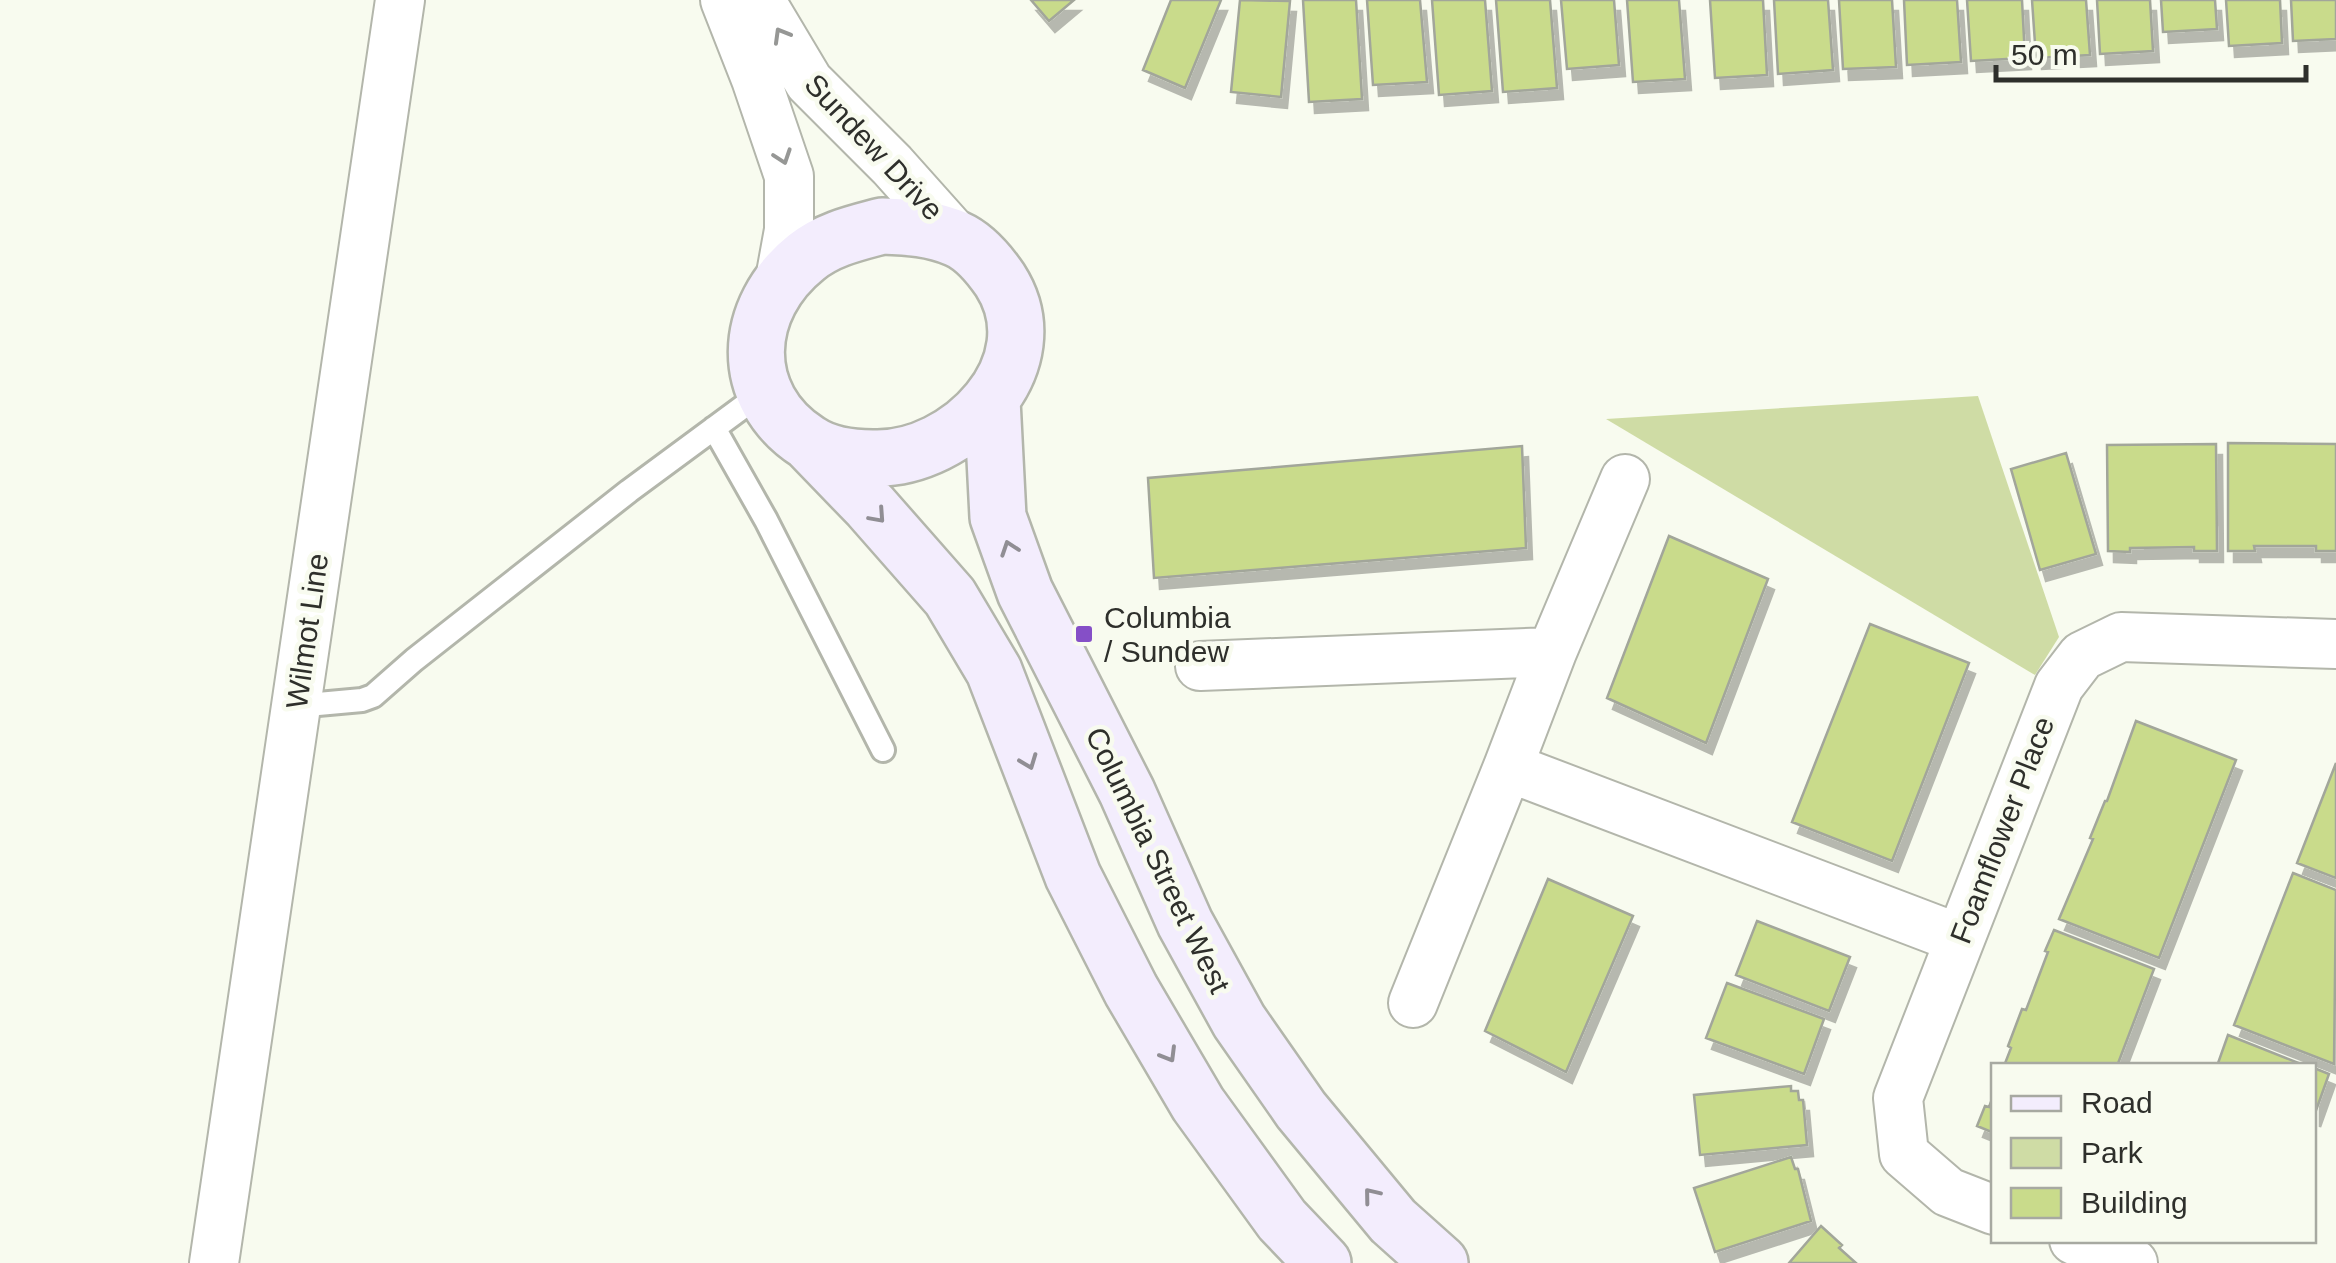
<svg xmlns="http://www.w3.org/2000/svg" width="2336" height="1263" viewBox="0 0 2336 1263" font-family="Helvetica,sans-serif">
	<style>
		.green { fill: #cfdca5 }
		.building { fill: #c9db8b; stroke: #a2a69a; stroke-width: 2.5; filter: url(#shadow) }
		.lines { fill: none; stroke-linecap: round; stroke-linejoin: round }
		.service-casing { stroke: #b3b6ab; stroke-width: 28 }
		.minor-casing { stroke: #b3b6ab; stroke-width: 52 }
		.secondary-casing { stroke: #b3b6ab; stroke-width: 60 }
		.service { stroke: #fff; stroke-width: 22 }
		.minor { stroke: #fff; stroke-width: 48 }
		.secondary { stroke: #f3edfd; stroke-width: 55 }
		.oneway { stroke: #969795 }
		.oneway2 { stroke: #908e94 }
		.poi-dot { fill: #854fc7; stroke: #f8fbef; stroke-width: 4 }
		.labels { text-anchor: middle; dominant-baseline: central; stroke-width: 9; stroke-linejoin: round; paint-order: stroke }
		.street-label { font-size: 30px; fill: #2e2f2b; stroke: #f8fbef }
		.poi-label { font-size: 30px; fill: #2e2f2b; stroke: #f8fbef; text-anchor: start }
	</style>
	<defs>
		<filter id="shadow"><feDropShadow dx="6" dy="11" stdDeviation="0" flood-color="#0004"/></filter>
	</defs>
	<rect width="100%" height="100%" fill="#f8fbef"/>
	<!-- green -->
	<path class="green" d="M 1978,396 L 2059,637 L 2035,675 L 1606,419 Z"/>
	<!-- building -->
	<path class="building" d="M 1031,0 L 1074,0 L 1049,21 Z
		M 1171,0 L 1221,0 L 1185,88 L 1143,70 Z
		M 1240,0 L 1290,1 L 1281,97 L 1231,92 Z
		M 1303,0 L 1356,0 L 1362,99 L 1309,102 Z
		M 1367,0 L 1420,0 L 1427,82 L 1373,85 Z
		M 1432,0 L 1485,0 L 1492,91 L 1439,95 Z
		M 1496,0 L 1550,0 L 1557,88 L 1503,92 Z
		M 1561,0 L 1614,0 L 1619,65 L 1567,69 Z
		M 1627,0 L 1679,0 L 1685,79 L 1633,82 Z
		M 1710,0 L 1763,0 L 1767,75 L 1715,78 Z
		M 1774,0 L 1828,0 L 1833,70 L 1778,74 Z
		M 1839,0 L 1892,0 L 1896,67 L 1843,69 Z
		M 1904,0 L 1957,0 L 1961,62 L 1907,65 Z
		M 1967,0 L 2022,0 L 2025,58 L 1971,61 Z
		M 2032,0 L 2086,0 L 2090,55 L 2036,58 Z
		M 2097,0 L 2150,0 L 2153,51 L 2100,54 Z
		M 2161,0 L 2215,0 L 2217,29 L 2163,32 Z
		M 2226,0 L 2280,0 L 2282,43 L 2229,46 Z
		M 2291,0 L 2336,0 L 2336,39 L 2293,41 Z
		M 2228,443 L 2336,444 L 2336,551 L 2316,551 L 2316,546 L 2254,546 L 2255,551 L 2228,551 Z
		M 2216,444 L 2217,551 L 2194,551 L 2194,547 L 2130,548 L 2130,552 L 2108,551 L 2107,445 Z
		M 1522,446 L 1526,548 L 1154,578 L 1148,478 Z
		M 2066,453 L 2096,554 L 2040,570 L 2011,469 Z
		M 1669,536 L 1768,579 L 1706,743 L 1607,698 Z
		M 1870,624 L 1969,663 L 1892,861 L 1792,822 Z
		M 2136,721 L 2236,760 L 2159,958 L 2059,919 L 2093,839 L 2090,838 L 2105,801 L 2107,801 Z
		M 2336,763 L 2336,878 L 2297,863 Z
		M 2293,873 L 2336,890 L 2334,1064 L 2234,1025 Z
		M 1548,879 L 1633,916 L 1566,1072 L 1485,1031 Z
		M 1757,921 L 1850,957 L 1829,1011 L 1736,975 Z
		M 2054,930 L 2154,969 L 2117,1066 L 2004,1066 L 2011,1048 L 2008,1046 L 2022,1009 L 2026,1010 L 2048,952 L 2045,951 Z
		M 1727,983 L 1824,1019 L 1804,1074 L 1706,1038 Z
		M 2228,1035 L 2306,1066 L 2217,1066 Z
		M 2314,1068 L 2329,1074 L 2314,1116 Z
		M 1791,1086 L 1791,1091 L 1798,1091 L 1799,1100 L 1803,1100 L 1807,1145 L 1700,1155 L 1694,1095 Z
		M 1994,1094 L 1994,1133 L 1977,1126 L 1985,1106 L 1989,1107 Z
		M 1791,1157 L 1795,1169 L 1798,1169 L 1811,1221 L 1715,1252 L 1694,1188 Z
		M 1821,1226 L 1842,1245 L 1839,1248 L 1856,1263 L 1789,1263 Z"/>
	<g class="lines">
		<!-- service casing -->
		<g class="service-casing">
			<path id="service" d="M 714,428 L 766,520 L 883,750
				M 296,706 L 362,700 L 373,696 L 414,660 L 629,491 L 763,392"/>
		</g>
		<!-- minor casing -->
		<g class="minor-casing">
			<path id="minor" d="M 725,0 L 756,79 L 789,176 L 789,230 L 779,285
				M 760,0 L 809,82 L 892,165 L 959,240
				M 1625,479 L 1552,652 L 1508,767 L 1960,939
				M 1200,666 L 1552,652
				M 1413,1003 L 1508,767
				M 1994,1210 L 1948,1192 L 1904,1154 L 1898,1098 L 2059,686 L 2082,656 L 2121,637 L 2336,644
				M 2074,1240 L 2133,1263
				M 214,1263 L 400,0"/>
		</g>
		<!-- secondary casing -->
		<g class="secondary-casing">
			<path id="secondary" d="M 882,226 C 908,227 932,228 957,239 C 975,247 989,264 1000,280 C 1054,364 959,461 873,458 C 851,458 827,455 808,442 C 737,396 742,308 806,257 C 828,239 856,233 882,226 Z
				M 992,400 L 998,517 L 1025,592 L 1127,792 L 1185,923 L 1239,1021 L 1301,1110 L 1393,1221 L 1440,1263
				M 811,445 L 870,506 L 950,597 L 994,671 L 1073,876 L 1131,990 L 1198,1104 L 1282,1220 L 1323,1263"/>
		</g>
		<!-- service -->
		<use href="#service" class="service"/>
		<!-- minor -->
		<use href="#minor" class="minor"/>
		<!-- secondary -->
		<use href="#secondary" class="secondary"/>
	</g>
	<!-- one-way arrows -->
	<defs><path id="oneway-chevron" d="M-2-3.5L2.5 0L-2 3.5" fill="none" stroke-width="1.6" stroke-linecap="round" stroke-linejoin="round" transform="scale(2.5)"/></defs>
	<g class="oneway">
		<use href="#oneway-chevron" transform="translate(781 35) rotate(-120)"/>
		<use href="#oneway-chevron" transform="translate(783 157) rotate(71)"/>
	</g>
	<g class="oneway2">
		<use href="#oneway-chevron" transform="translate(878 516) rotate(48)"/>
		<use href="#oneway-chevron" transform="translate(1009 548) rotate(-109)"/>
		<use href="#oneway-chevron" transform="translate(1029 762) rotate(69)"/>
		<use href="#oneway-chevron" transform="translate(1169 1055) rotate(59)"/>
		<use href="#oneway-chevron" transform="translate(1371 1195) rotate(-129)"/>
	</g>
	<!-- markers -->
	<rect class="poi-dot" x="1074" y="624" width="20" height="20" rx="5"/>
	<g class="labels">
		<!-- street labels -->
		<g class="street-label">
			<text transform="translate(874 147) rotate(47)">Sundew Drive</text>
			<text transform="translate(307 631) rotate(-82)">Wilmot Line</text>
			<text transform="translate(2002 830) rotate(-69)">Foamflower Place</text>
			<text transform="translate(1158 860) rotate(64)">Columbia Street West</text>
		</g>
		<!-- poi labels -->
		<g class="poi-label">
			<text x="1104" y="617">Columbia<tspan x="1104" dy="34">/ Sundew</tspan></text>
		</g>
	</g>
	<!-- legend -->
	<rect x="1991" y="1063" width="325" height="180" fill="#f8fbef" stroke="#a7a9a1" stroke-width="2.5"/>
	<rect x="2011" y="1096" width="50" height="15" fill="#f3edfd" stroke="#a7a9a1" stroke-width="2.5"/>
	<text x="2081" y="1113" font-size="30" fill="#2e2f2b">Road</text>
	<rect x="2011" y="1138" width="50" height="30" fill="#cfdca5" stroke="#a7a9a1" stroke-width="2.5"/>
	<text x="2081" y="1163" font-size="30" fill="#2e2f2b">Park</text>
	<rect x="2011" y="1188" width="50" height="30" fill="#c9db8b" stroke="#a7a9a1" stroke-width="2.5"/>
	<text x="2081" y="1213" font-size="30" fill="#2e2f2b">Building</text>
	<!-- scale -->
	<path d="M1996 65v15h310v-15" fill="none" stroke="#2e2f2b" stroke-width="5"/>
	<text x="2011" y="65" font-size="30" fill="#2e2f2b" stroke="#f8fbef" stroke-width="8" paint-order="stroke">50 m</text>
</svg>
